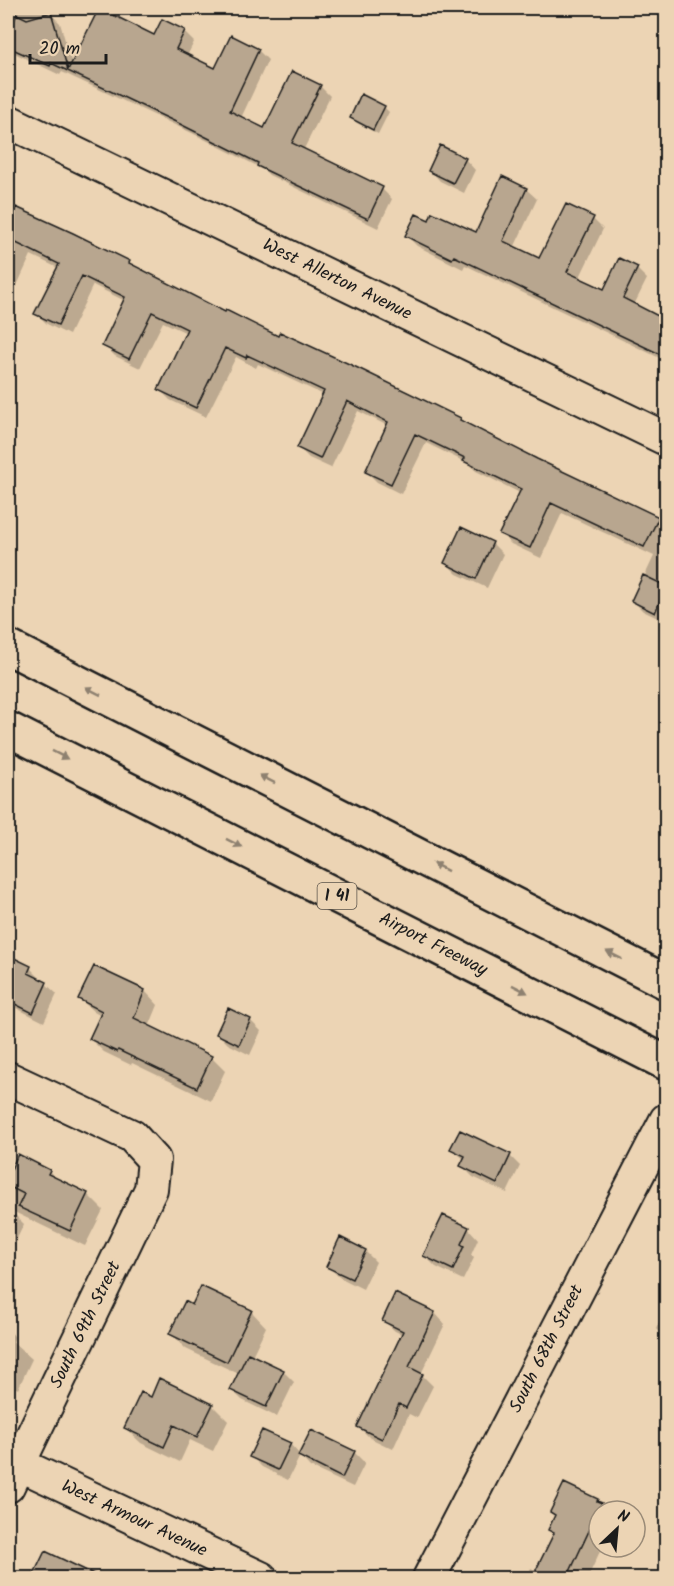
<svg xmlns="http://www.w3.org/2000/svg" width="674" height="1586" viewBox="0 0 674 1586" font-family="Kalam,sans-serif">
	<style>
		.shadow { fill: #0003 }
		.building { fill: #b8a68f; stroke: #1c1c1c; stroke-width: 1.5 }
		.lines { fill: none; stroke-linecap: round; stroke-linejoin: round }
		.minor-casing { stroke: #1c1c1c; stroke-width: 36 }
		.highway-casing { stroke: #1c1c1c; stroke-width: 38 }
		.minor { stroke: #ecd4b4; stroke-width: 32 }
		.highway { stroke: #ecd4b4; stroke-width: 33 }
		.oneway { fill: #8e8170 }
		.labels { text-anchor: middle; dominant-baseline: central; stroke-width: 6; stroke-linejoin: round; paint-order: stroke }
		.shield { fill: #ecd4b4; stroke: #5a534a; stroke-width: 1.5 }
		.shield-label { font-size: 16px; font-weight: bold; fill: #1c1c1c }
		.street-label { font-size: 18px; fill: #1c1c1c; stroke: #ecd4b4 }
	</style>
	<rect width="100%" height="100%" fill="#ecd4b4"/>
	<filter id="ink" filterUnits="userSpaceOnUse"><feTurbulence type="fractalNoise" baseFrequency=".0167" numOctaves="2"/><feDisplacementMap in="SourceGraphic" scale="12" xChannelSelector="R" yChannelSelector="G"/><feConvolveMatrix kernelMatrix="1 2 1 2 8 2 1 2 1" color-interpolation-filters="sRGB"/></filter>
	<g filter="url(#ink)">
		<!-- shadow -->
		<path class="shadow" d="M 13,8 L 47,8 L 43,15 L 50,13 L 60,23 L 72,64 L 154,37 L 184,32 L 194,42 L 187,56 L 216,70 L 258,50 L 268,60 L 241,118 L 265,130 L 320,86 L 330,96 L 303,151 L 382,189 L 392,199 L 378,228 L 269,175 L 263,169 L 192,133 L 62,72 L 60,75 L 8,50 L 8,12 L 10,13 Z
			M 384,107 L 389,112 L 378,134 L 357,123 L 351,118 Z
			M 465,159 L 475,170 L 464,193 L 440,181 L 430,170 Z
			M 526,189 L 537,199 L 514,248 L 540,260 L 593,219 L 603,229 L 579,279 L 605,291 L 637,269 L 647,279 L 634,305 L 666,321 L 666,361 L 465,265 L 463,269 L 417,246 L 407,236 L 429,222 L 476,234 Z
			M 8,204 L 129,263 L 134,268 L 226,314 L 460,419 L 466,425 L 536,460 L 666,522 L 666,622 L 643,611 L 633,601 L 654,556 L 562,513 L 541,558 L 511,544 L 501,534 L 520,493 L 476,471 L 467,463 L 426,443 L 401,494 L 377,482 L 366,471 L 388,426 L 358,411 L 331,468 L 309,458 L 299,448 L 324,395 L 258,364 L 256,368 L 236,357 L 206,417 L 170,400 L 159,389 L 187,333 L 163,322 L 140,368 L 115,356 L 104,345 L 125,301 L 93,285 L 69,335 L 47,324 L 36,313 L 58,268 L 31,255 L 9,303 L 8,303 Z
			M 492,543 L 503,554 L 487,588 L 457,574 L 446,563 Z
			M 8,957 L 30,968 L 40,978 L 39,980 L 46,984 L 57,994 L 44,1022 L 8,1004 Z
			M 95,968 L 145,991 L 158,1005 L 149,1027 L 211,1057 L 225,1071 L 211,1101 L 132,1063 L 131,1065 L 104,1052 L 90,1039 L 101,1016 L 94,1012 L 80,999 Z
			M 250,1020 L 261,1031 L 250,1055 L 228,1044 L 217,1033 Z
			M 452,1149 L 510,1156 L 520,1166 L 507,1193 L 473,1177 L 462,1166 L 465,1160 Z
			M 19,1156 L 49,1171 L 60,1182 L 87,1194 L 103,1210 L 85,1246 L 10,1210 L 24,1224 L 11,1251 L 8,1249 L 8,1209 L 14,1211 L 8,1205 L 8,1179 Z
			M 468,1228 L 478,1239 L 471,1255 L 474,1258 L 463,1280 L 436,1267 L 425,1256 Z
			M 365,1251 L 376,1262 L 363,1289 L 339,1277 L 328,1266 Z
			M 396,1295 L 435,1313 L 445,1324 L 421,1374 L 433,1386 L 417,1418 L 409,1414 L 393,1449 L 370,1438 L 359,1427 L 403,1335 L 395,1331 L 384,1321 Z
			M 193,1307 L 251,1311 L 266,1327 L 252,1356 L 283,1371 L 294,1382 L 277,1417 L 242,1400 L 232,1390 L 239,1374 L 186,1349 L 171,1334 Z
			M 666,1308 L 666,1339 L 656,1329 Z
			M 8,1329 L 15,1337 L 13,1342 L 32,1359 L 18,1389 L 8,1384 Z
			M 151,1399 L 212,1405 L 228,1421 L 213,1451 L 190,1440 L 180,1462 L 141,1443 L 125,1428 Z
			M 290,1444 L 300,1455 L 354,1452 L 365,1463 L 353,1487 L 310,1467 L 300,1456 L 288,1480 L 262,1467 L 251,1456 Z
			M 666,1472 L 666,1495 L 659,1488 Z
			M 597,1500 L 608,1511 L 599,1511 L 599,1547 L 602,1547 L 589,1575 L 596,1578 L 526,1578 L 531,1568 L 537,1571 L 555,1535 L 549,1529 L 556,1516 L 552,1512 Z
			M 46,1553 L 99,1578 L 34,1578 Z"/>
		<!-- building -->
		<path class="building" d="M 99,8 L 154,35 L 162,19 L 185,30 L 176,49 L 215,68 L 231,35 L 259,49 L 230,111 L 264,128 L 292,71 L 321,85 L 292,143 L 383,187 L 368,219 L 257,166 L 258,163 L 180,124 L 51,63 L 50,66 L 8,47 L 8,34 L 17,14 L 27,19 L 51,12 L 68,70 Z
			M 361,94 L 385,106 L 373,130 L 350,118 Z
			M 440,145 L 466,158 L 453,183 L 428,171 Z
			M 502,176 L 527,188 L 503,241 L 539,258 L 566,204 L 594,217 L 567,272 L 604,289 L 619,258 L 638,267 L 623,298 L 666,320 L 666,357 L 454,256 L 452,259 L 405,236 L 416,214 L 429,220 L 432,212 L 476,232 Z
			M 16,207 L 73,233 L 130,261 L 129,263 L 225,312 L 226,310 L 278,336 L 280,332 L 360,369 L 461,418 L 460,420 L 537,459 L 659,517 L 644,547 L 551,503 L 530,548 L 499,534 L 521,489 L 463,461 L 465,458 L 415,434 L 391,484 L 365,472 L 388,422 L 347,401 L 320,459 L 297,448 L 324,391 L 247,355 L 246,358 L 225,348 L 196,408 L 158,390 L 187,329 L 152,312 L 129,359 L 102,346 L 125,297 L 82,276 L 58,325 L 34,314 L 59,264 L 8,239 L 8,226 Z
			M 461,527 L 493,542 L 476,579 L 444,563 Z
			M 643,575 L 666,586 L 655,613 L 631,601 Z
			M 8,955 L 31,966 L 28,973 L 47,982 L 33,1013 L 13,1003 L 8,1014 Z
			M 94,966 L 145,990 L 134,1018 L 212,1056 L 197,1088 L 118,1050 L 117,1052 L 89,1039 L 102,1011 L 78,999 Z
			M 228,1008 L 251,1019 L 239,1045 L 216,1034 Z
			M 460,1130 L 511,1154 L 497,1184 L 460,1166 L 465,1156 L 450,1149 Z
			M 18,1154 L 50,1170 L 48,1174 L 88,1193 L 70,1231 L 18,1207 L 24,1194 L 8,1186 L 8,1176 Z
			M 443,1215 L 469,1227 L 461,1244 L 464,1246 L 453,1270 L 423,1256 Z
			M 340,1237 L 366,1250 L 352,1279 L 326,1267 Z
			M 201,1286 L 252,1310 L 227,1362 L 169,1334 L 185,1301 L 192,1305 Z
			M 395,1293 L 435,1312 L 409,1367 L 423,1374 L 406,1408 L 399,1404 L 382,1439 L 357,1427 L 403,1331 L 382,1321 Z
			M 248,1353 L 284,1370 L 266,1407 L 230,1390 Z
			M 159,1378 L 213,1404 L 197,1437 L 174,1425 L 164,1447 L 124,1428 L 141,1392 L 151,1397 Z
			M 262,1430 L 291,1443 L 278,1470 L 249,1457 Z
			M 311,1430 L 355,1451 L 342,1478 L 298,1456 Z
			M 564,1483 L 598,1499 L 597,1501 L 602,1503 L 567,1578 L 532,1578 L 554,1533 L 548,1530 L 555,1515 L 550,1512 Z
			M 45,1551 L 102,1578 L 32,1578 Z"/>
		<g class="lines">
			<!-- minor casing -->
			<g class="minor-casing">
				<path id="minor" d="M 8,121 L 666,439
					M 8,1078 L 132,1136 L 154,1160 L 151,1189 L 8,1486
					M 8,1459 L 261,1578
					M 429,1578 L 666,1120"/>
			</g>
			<!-- highway casing -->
			<g class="highway-casing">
				<path id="highway" d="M 8,647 L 666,982
					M 8,729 L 666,1063"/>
			</g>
			<!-- minor -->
			<use href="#minor" class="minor"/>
			<!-- highway -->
			<use href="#highway" class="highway"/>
		</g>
		<!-- one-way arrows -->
		<defs><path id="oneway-solid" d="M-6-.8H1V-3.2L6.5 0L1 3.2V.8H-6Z" transform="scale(1.5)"/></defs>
		<g class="oneway">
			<use href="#oneway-solid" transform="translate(93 691) rotate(-153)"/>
			<use href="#oneway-solid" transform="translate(60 755) rotate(27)"/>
			<use href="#oneway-solid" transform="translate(267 779) rotate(-153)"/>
			<use href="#oneway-solid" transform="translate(234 843) rotate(27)"/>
			<use href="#oneway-solid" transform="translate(440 867) rotate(-153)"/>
			<use href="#oneway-solid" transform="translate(614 955) rotate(-153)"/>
			<use href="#oneway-solid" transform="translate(520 989) rotate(27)"/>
		</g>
	</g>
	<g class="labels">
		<!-- shield labels -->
		<rect class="shield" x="317.5" y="883" width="39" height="26" rx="4.5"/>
		<g class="shield-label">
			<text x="337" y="896">I 41</text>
		</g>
		<!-- street labels -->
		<g class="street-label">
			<text transform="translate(337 280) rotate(26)">West Allerton Avenue</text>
			<text transform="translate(433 945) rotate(27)">Airport Freeway</text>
			<text transform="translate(86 1325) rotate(-64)">South 69th Street</text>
			<text transform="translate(547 1349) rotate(-63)">South 68th Street</text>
			<text transform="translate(134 1519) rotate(25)">West Armour Avenue</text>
		</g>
	</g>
	<!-- margin -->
	<rect width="674" height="1586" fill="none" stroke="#ecd4b4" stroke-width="30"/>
	<rect x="15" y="15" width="644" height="1556" fill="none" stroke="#1c1c1c" stroke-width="2" filter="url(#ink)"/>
	<!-- north arrow -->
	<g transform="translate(617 1529) rotate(26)"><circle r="28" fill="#ecd4b4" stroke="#998a77" stroke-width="1.5"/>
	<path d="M0-4.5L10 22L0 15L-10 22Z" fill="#1c1c1c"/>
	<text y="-9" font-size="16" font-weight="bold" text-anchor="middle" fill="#1c1c1c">N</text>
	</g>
	<!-- scale -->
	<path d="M30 54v9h76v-9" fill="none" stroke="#1c1c1c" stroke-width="3"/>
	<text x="39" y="54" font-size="18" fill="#1c1c1c" stroke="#ecd4b4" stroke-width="4.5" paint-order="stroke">20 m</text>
</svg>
